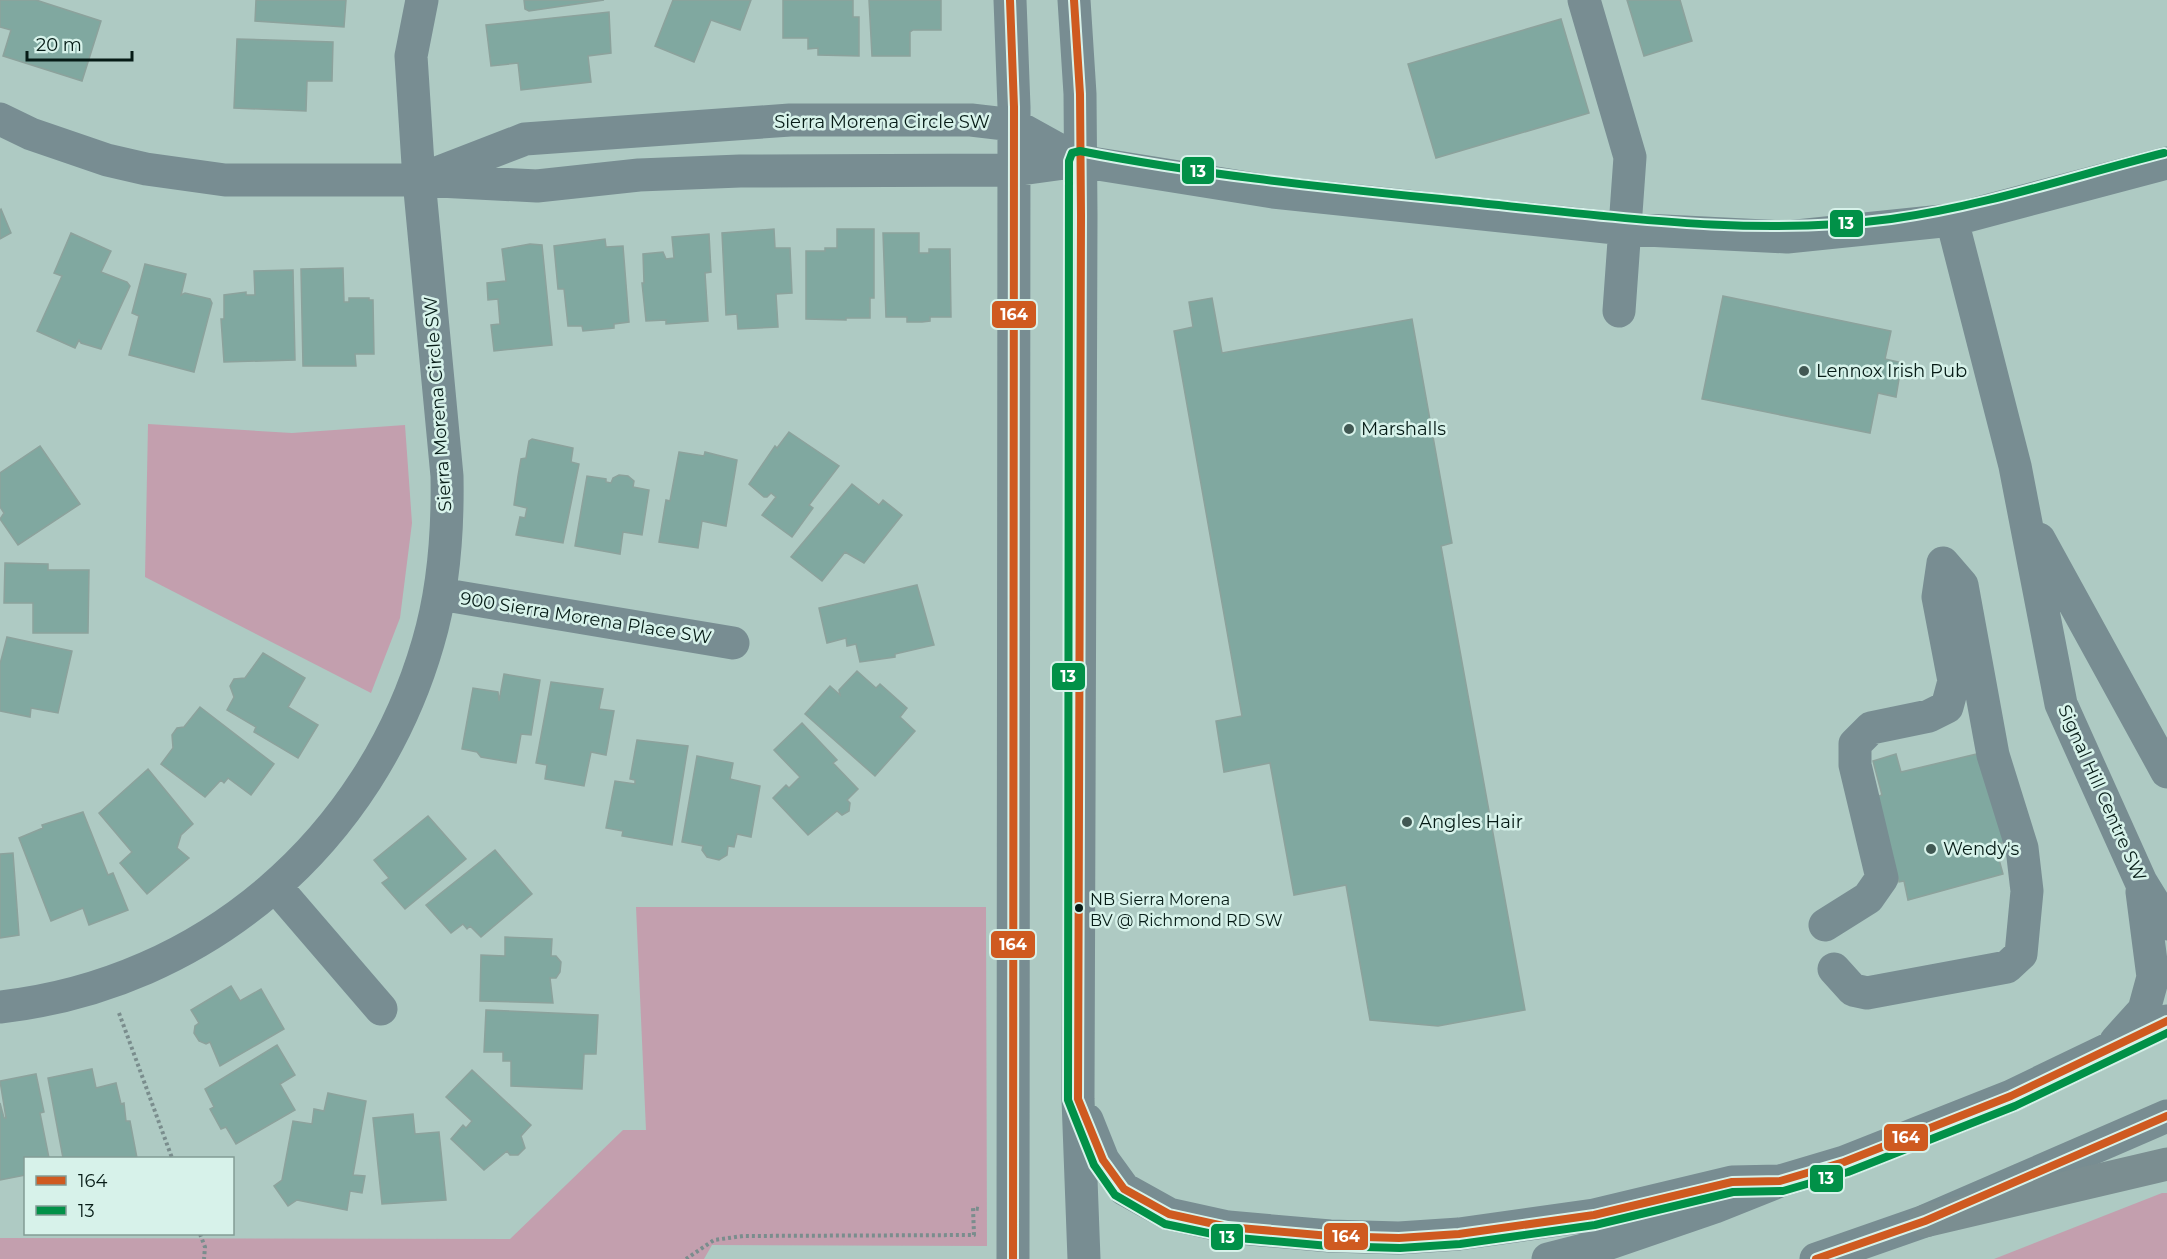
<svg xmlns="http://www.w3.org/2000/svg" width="2167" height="1259" viewBox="0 0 2167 1259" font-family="Montserrat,sans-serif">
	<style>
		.green { fill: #c39fae }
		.building { fill: #80a8a0; stroke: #8ca29c; stroke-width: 1.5 }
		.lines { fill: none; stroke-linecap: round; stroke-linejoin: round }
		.path { stroke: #7a8d8d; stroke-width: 4; stroke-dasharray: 3 3; stroke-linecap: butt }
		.minor { stroke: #788d92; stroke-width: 33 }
		.major { stroke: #7b8e91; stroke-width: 33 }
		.bus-1-casing { stroke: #d7f2ea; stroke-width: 12 }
		.bus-2-casing { stroke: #d7f2ea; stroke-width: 12 }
		.bus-1 { stroke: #cf5a20; stroke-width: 8 }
		.bus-2 { stroke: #019148; stroke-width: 8 }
		.poi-dot { fill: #415853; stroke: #d7f2ea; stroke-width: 2 }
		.bus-dot { fill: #061b16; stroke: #d7f2ea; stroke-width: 2 }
		.labels { text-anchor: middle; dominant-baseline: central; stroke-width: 5; stroke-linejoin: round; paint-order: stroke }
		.bus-label { font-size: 16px; fill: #061b16; stroke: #d7f2ea; text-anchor: start }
		.street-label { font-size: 18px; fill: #061b16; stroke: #d7f2ea }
		.poi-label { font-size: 18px; fill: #061b16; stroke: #d7f2ea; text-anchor: start }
		.line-badge { stroke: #d7f2ea; stroke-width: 2 }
		.badge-label { font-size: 16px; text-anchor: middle; font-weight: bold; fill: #fff }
	</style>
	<rect width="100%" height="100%" fill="#aecac3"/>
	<!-- green -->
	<path class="green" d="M 148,424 L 292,433 L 405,425 L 412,523 L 400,618 L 371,693 L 145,577 Z
		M 636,907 L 986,907 L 987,1246 L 712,1245 L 704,1259 L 0,1259 L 0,1238 L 510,1239 L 623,1130 L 646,1130 Z
		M 2162,1193 L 2167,1193 L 2167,1259 L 1994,1259 Z"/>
	<!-- building -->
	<path class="building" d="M 0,0 L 36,0 L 101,21 L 82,81 L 3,56 L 11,30 L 0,27 Z
		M 256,0 L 346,0 L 344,27 L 255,21 Z
		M 524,0 L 604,0 L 529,11 L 525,9 Z
		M 673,0 L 751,0 L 740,30 L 711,20 L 694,62 L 655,46 Z
		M 783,0 L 853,0 L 853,17 L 859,17 L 859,56 L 818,55 L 818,48 L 808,49 L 808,38 L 783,38 Z
		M 869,0 L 941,0 L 941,30 L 913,30 L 910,32 L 910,56 L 872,56 Z
		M 1627,0 L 1680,0 L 1692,41 L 1644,56 Z
		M 609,12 L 611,53 L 588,56 L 591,82 L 521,90 L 518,63 L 491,66 L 486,25 Z
		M 1561,19 L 1589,113 L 1436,158 L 1408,64 Z
		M 237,39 L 333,42 L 332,81 L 307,81 L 306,111 L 234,108 Z
		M 1,209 L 11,233 L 0,239 L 0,210 Z
		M 774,229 L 775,248 L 790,248 L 792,293 L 776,294 L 778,327 L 738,329 L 737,314 L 726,315 L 722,233 Z
		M 837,229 L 874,229 L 874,298 L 870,298 L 870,318 L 846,318 L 846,320 L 806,319 L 806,251 L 825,251 L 825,248 L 837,248 Z
		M 71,233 L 111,251 L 101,272 L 127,282 L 130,286 L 101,349 L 81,343 L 79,340 L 75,348 L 37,331 L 62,276 L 54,273 Z
		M 883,233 L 919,233 L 919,253 L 929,253 L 929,249 L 950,249 L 951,317 L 930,317 L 930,321 L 922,322 L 907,322 L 907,317 L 886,317 Z
		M 709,234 L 711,272 L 705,273 L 708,321 L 666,324 L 666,320 L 646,321 L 642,283 L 644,283 L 643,254 L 663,252 L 666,259 L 674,258 L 672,237 Z
		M 605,239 L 606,247 L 623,246 L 629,322 L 614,324 L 614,328 L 583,331 L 582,326 L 568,326 L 564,289 L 558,289 L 554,246 Z
		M 530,244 L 542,245 L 552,345 L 494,351 L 491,325 L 500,324 L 498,299 L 488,300 L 487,283 L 506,281 L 502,249 Z
		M 145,264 L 186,274 L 181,295 L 185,293 L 210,299 L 212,303 L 194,372 L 129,355 L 139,316 L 132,313 Z
		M 343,268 L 344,302 L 349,302 L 349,298 L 369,298 L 369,300 L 373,300 L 374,354 L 355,354 L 356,366 L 303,366 L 301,269 Z
		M 293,270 L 295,360 L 224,362 L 221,319 L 224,319 L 224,295 L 246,292 L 246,295 L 255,295 L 254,271 Z
		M 1723,296 L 1891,331 L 1885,359 L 1903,363 L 1899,379 L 1896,397 L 1878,393 L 1870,433 L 1702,399 Z
		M 1212,298 L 1222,353 L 1412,319 L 1452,543 L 1441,546 L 1525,1010 L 1438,1026 L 1370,1020 L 1346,885 L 1294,895 L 1270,763 L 1224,772 L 1216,721 L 1242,716 L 1174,331 L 1193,327 L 1189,302 Z
		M 789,432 L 839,466 L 809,505 L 813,508 L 792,537 L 762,515 L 776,497 L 771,493 L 767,497 L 764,497 L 749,484 L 775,446 L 777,448 Z
		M 532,439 L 573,448 L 571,462 L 579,464 L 563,543 L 516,535 L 520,517 L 525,518 L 527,508 L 514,505 L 518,476 L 521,459 L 526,458 L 529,441 Z
		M 40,446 L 80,504 L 18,545 L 0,519 L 4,513 L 0,507 L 0,473 Z
		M 679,452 L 704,456 L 705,452 L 737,460 L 726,526 L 702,521 L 698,548 L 659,542 L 666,500 L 670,501 Z
		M 619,475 L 628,476 L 634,481 L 633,487 L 649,490 L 642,535 L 623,532 L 620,554 L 575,546 L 587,476 L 606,479 L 606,482 L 611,483 L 613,478 Z
		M 852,484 L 879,505 L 883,500 L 902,515 L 864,563 L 845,552 L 822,581 L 791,557 Z
		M 5,563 L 48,564 L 48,570 L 89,570 L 88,633 L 33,633 L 33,603 L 4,603 Z
		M 917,585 L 934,645 L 895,654 L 895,657 L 860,662 L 856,644 L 847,646 L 846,638 L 827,643 L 819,608 Z
		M 7,637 L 72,651 L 58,713 L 31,708 L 30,717 L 0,711 L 0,664 Z
		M 263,653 L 305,678 L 288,707 L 318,725 L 298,758 L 254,732 L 256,727 L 227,710 L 234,697 L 230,686 L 234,679 L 245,678 Z
		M 857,671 L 876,688 L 880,684 L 907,708 L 900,717 L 915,731 L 875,776 L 805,714 L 830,686 L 840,695 L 839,690 Z
		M 504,674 L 540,680 L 531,735 L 521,734 L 516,763 L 481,757 L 477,752 L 462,749 L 473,688 L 498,692 L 499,701 Z
		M 551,682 L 603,689 L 599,709 L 614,711 L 606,755 L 591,752 L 584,786 L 545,779 L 547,765 L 536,763 Z
		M 200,707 L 274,764 L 251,795 L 228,778 L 224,783 L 221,780 L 205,797 L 161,764 L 173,748 L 172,735 L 177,728 L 184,727 Z
		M 802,723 L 837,760 L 833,763 L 858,789 L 847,800 L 850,803 L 849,811 L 842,815 L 837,811 L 808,835 L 773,798 L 786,785 L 789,788 L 800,777 L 774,750 Z
		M 637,740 L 688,746 L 672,845 L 622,836 L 623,831 L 606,828 L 615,781 L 635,784 L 635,780 L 630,779 Z
		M 1981,753 L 2005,842 L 1995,845 L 2003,874 L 1908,900 L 1904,881 L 1899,882 L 1875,797 L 1882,795 L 1873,761 L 1896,754 L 1901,772 Z
		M 697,756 L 733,763 L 730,779 L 760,786 L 751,837 L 737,834 L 734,847 L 728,846 L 727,855 L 719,860 L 707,857 L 702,850 L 703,846 L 682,842 Z
		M 148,769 L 193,824 L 181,835 L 177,848 L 189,858 L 147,894 L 120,863 L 132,852 L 99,813 Z
		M 83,812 L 108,875 L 113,873 L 128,910 L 89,925 L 83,908 L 51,921 L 19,838 L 43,828 L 42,825 Z
		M 428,816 L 466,859 L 405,909 L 382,883 L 389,878 L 374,860 Z
		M 495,850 L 532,894 L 481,937 L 470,926 L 467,929 L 463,924 L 451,933 L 426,905 Z
		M 13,853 L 19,935 L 0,938 L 0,854 Z
		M 505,937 L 552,939 L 551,956 L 556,956 L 561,962 L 560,972 L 556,978 L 550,978 L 553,1003 L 480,1001 L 481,955 L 505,956 Z
		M 231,986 L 240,1001 L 261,989 L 284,1029 L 220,1066 L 210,1042 L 206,1044 L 199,1041 L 194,1033 L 195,1026 L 199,1023 L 191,1010 Z
		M 486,1010 L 598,1015 L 596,1054 L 584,1054 L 582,1089 L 511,1086 L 511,1061 L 503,1061 L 503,1052 L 484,1052 Z
		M 277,1045 L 295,1075 L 280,1084 L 295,1110 L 236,1144 L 226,1127 L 221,1129 L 210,1109 L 214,1107 L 205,1089 Z
		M 92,1069 L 96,1088 L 116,1083 L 121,1104 L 124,1103 L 126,1121 L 130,1121 L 137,1158 L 63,1158 L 48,1078 Z
		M 472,1070 L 531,1125 L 521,1136 L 525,1148 L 518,1155 L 510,1155 L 507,1151 L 484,1170 L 451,1139 L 463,1125 L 466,1128 L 472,1121 L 446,1097 Z
		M 36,1074 L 44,1112 L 40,1113 L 49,1158 L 26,1158 L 26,1175 L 0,1180 L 0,1103 L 4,1118 L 6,1118 L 0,1081 Z
		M 328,1093 L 366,1101 L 353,1175 L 365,1176 L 362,1193 L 350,1191 L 347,1210 L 297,1200 L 288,1206 L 274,1186 L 282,1180 L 293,1121 L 312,1124 L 314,1109 L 324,1111 Z
		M 413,1114 L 415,1134 L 439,1132 L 446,1200 L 382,1204 L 373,1118 Z"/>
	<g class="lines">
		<!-- path -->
		<path class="path" d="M 119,1013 L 172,1158
			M 200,1234 L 205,1247 L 204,1259
			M 686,1259 L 714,1240 L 743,1236 L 974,1235 L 973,1208 L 979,1209"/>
		<!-- minor -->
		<path class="minor" d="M 1010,0 L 1014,107 L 1013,1259
			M 1074,0 L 1080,94 L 1081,216 L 1078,1099 L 1084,1259
			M 1584,0 L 1630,157 L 1619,311
			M 0,119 L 31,134 L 107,160 L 146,169 L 225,180 L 419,180 L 537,186 L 639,175 L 740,171 L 1013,170 L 1079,161
			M 419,180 L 525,139 L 790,120 L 971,120 L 1014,125 L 1079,161 L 1273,192 L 1625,229 L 1787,237 L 1952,220 L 2167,163
			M 1952,220 L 2015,466 L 2061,704 L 2141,882 L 2167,924
			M 2039,539 L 2167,772
			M 440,594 L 733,643
			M 276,887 L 381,1009
			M 1825,925 L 1868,898 L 1882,878 L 1855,765 L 1855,744 L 1871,728 L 1929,716 L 1947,707 L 1954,681 L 1938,597 L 1943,563
			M 1834,969 L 1853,990 L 1867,993 L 2007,967 L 2021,954 L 2027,891 L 2022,848 L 1993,755 L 1962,585 L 1943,563
			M 0,1007 C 206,984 371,840 428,643 C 444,589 448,532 447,476 L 419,180 L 411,56 L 422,0
			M 2116,1041 L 2144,1010 L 2153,977 L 2142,892
			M 1087,1120 L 1103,1160 L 1124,1189 L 1169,1214 L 1228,1227 L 1330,1236 L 1399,1238 L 1459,1234 L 1594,1215 L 1732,1182 L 1780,1181
			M 1548,1259 L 1607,1244 L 1715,1207 L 1780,1181 L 1844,1162 L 2011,1096 L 2167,1021
			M 1816,1259 L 1925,1221 L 2167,1116"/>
		<!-- major -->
		<path class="major" d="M 1925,1221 L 2167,1164"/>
		<!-- bus-1 casing -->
		<g class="bus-1-casing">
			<path id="bus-1" d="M 1010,0 L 1014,107 L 1013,1259
				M 1074,0 L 1080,94 L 1081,216 L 1078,1099 L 1103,1160 L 1124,1189 L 1169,1214 L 1228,1227 L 1330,1236 L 1399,1238 L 1459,1234 L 1594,1215 L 1732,1182 L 1780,1181 L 1844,1162 L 2011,1096 L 2167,1021
				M 1816,1259 L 1925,1221 L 2167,1116"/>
		</g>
		<!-- bus-2 casing -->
		<g class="bus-2-casing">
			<path id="bus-2" d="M 2164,153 C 2073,176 1985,206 1891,219 C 1755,237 1615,217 1479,203 C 1345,189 1212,177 1080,151 L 1072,153 L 1069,161 L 1068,1100 L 1094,1165 L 1115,1195 L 1165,1224 L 1227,1237 L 1329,1246 L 1400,1248 L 1460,1244 L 1595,1225 L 1733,1192 L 1783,1191 L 1848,1172 L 2015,1106 L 2167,1033"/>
		</g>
		<!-- bus-1 -->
		<use href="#bus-1" class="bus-1"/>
		<!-- bus-2 -->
		<use href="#bus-2" class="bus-2"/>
	</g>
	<!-- markers -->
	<g class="poi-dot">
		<circle cx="1804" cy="371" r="6"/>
		<circle cx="1349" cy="429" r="6"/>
		<circle cx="1407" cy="822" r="6"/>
		<circle cx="1931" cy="849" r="6"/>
	</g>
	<circle class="bus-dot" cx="1079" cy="908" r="5"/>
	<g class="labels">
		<!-- bus labels -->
		<g class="bus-label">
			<text x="1090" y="899">NB Sierra Morena<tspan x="1090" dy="21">BV @ Richmond RD SW</tspan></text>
		</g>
		<!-- street labels -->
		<g class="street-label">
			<text x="882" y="122">Sierra Morena Circle SW</text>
			<text transform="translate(438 404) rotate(-94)">Sierra Morena Circle SW</text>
			<text transform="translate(586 618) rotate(9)">900 Sierra Morena Place SW</text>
			<text transform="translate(2102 793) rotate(66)">Signal Hill Centre SW</text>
		</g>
		<!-- poi labels -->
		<g class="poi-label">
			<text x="1816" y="371">Lennox Irish Pub</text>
			<text x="1361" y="429">Marshalls</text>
			<text x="1419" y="822">Angles Hair</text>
			<text x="1943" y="849">Wendy's</text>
		</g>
	</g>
	<g class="line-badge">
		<rect x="1181" y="156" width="34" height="29" rx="6" fill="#019148"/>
		<rect x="1829" y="209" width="35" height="29" rx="6" fill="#019148"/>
		<rect x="991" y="300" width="46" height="29" rx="6" fill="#cf5a20"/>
		<rect x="1051" y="662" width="35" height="29" rx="6" fill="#019148"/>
		<rect x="990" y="930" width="46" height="29" rx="6" fill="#cf5a20"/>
		<rect x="1883" y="1123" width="46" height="29" rx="6" fill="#cf5a20"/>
		<rect x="1809" y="1164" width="35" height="29" rx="6" fill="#019148"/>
		<rect x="1323" y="1222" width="46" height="29" rx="6" fill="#cf5a20"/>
		<rect x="1210" y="1223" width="34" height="28" rx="6" fill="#019148"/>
	</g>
	<g class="badge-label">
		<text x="1198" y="177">13</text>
		<text x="1846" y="229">13</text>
		<text x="1014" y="320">164</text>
		<text x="1068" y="682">13</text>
		<text x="1013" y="950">164</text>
		<text x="1906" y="1143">164</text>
		<text x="1826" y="1184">13</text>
		<text x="1346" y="1242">164</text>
		<text x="1227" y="1243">13</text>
	</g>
	<!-- legend -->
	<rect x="24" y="1157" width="210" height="78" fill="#d7f2ea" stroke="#839c95" stroke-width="1.5"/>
	<rect x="36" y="1176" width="30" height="9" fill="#cf5a20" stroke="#839c95" stroke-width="1.5"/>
	<text x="78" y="1187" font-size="18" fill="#061b16">164</text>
	<rect x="36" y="1206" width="30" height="9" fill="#019148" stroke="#839c95" stroke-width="1.5"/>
	<text x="78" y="1217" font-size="18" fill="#061b16">13</text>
	<!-- scale -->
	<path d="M27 51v9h105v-9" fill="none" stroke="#061b16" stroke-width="3"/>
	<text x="36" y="51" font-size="18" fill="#061b16" stroke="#d7f2ea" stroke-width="4.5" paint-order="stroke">20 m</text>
</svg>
